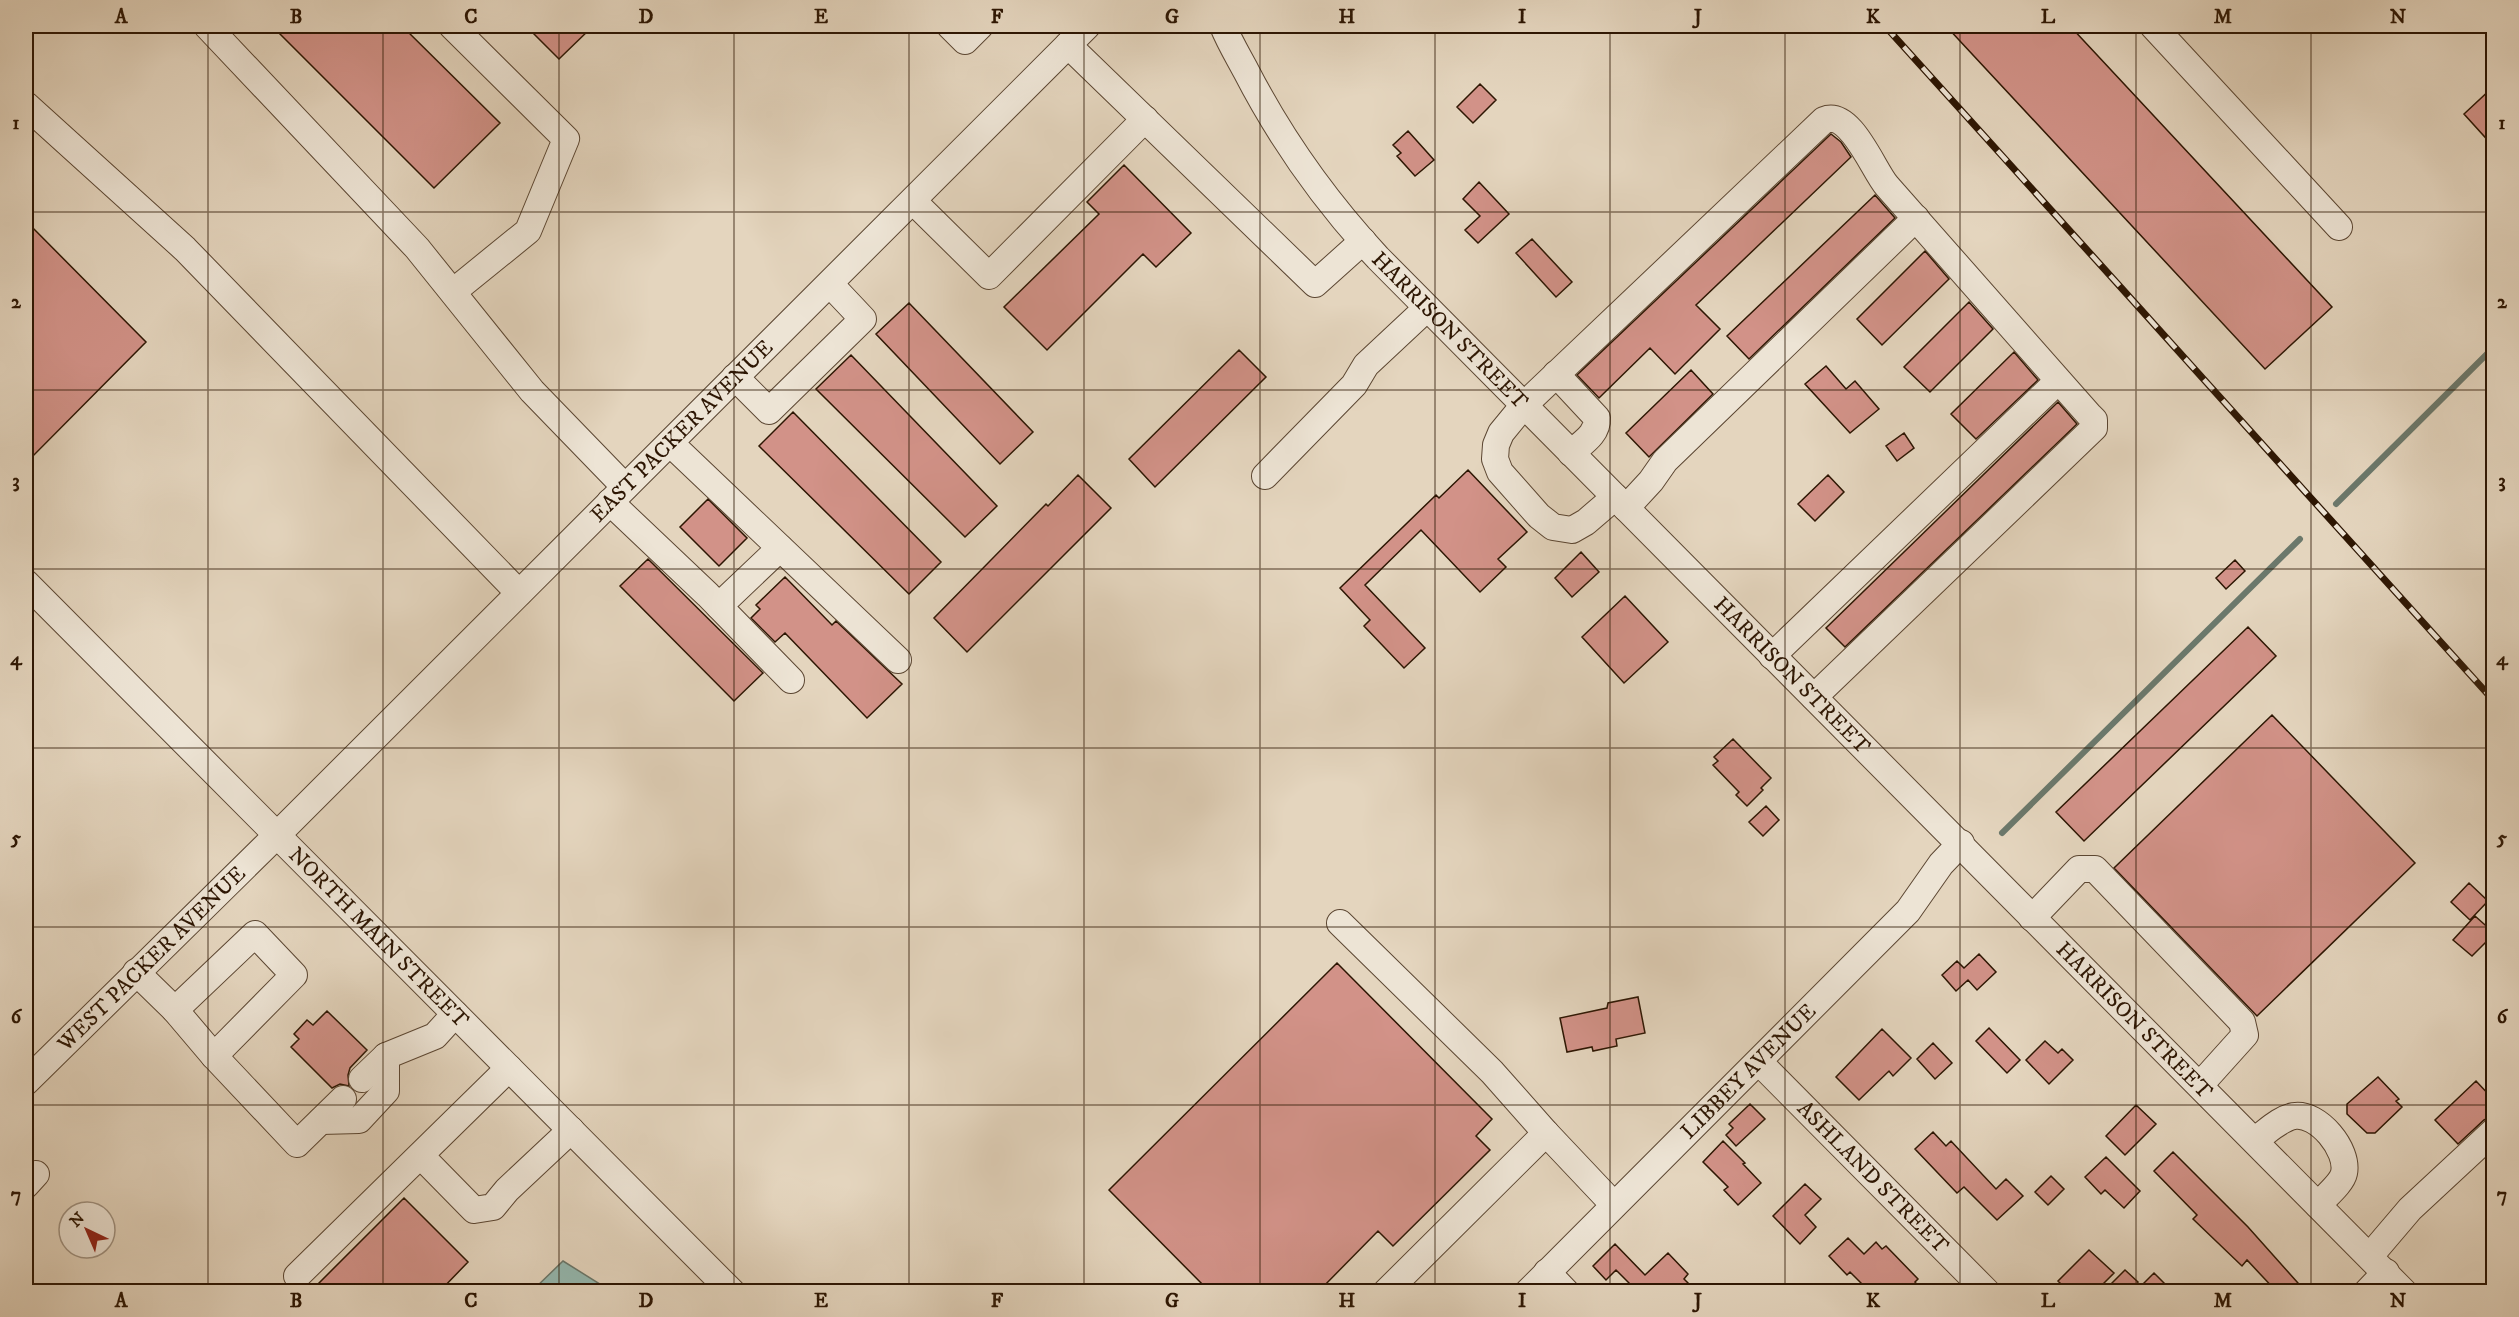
<svg xmlns="http://www.w3.org/2000/svg" width="2519" height="1317" viewBox="0 0 2519 1317" font-family="'IM FELL DW Pica',serif">
	<style>
		.water { fill: #95b9b0; stroke: #6b786b; stroke-width: 1.5 }
		.lines { fill: none; stroke-linecap: round; stroke-linejoin: round }
		.stream { stroke: #6b786b; stroke-width: 6 }
		.building { fill: #d29288; stroke: #2d1603; stroke-width: 1.5 }
		.minor-casing { stroke: #5b4632; stroke-width: 28 }
		.minor { stroke: #ede4d5; stroke-width: 26 }
		.rail-casing { stroke: #2d1603; stroke-width: 7 }
		.rail { stroke: #ede4d5; stroke-width: 4.5; stroke-dasharray: 14; stroke-linecap: butt }
		.grid { fill: none; stroke: #2d1603; stroke-width: 1.5; stroke-opacity: 0.55 }
		.labels { text-anchor: middle; dominant-baseline: central; stroke-width: 5; stroke-linejoin: round; paint-order: stroke }
		.street-label { font-size: 22px; fill: #2d1603; stroke: #ede4d5 }
		.neatline { fill: none; stroke: #2d1603; stroke-width: 2 }
		.grid-label { font-size: 20px; text-anchor: middle; font-weight: bold; fill: #2d1603 }
	</style>
	<rect width="100%" height="100%" fill="#e4d5be"/>
	<filter id="stains"><feTurbulence type="fractalNoise" baseFrequency=".00333" numOctaves="4"/><feColorMatrix values="0 0 0 0 .2 0 0 0 0 .09 0 0 0 0 .02 0 0 0 .5 -.17"/></filter>
	<radialGradient id="worn" r=".72"><stop offset=".6" stop-color="#630" stop-opacity="0"/><stop offset="1" stop-color="#630" stop-opacity=".3"/></radialGradient>
	<!-- water -->
	<path class="water" d="M 563,1261 L 611,1291 L 532,1291 Z"/>
	<g class="lines">
		<!-- stream -->
		<path class="stream" d="M 2336,504 L 2494,347
			M 2002,833 L 2300,539"/>
	</g>
	<!-- building -->
	<path class="building" d="M 272,26 L 402,26 L 500,123 L 434,188 Z
		M 526,26 L 593,26 L 559,59 Z
		M 1946,26 L 2070,26 L 2332,307 L 2265,369 Z
		M 1480,84 L 1496,100 L 1473,123 L 1457,107 Z
		M 2493,87 L 2493,146 L 2464,114 Z
		M 1408,131 L 1434,160 L 1415,176 L 1397,156 L 1401,153 L 1393,145 Z
		M 1831,134 L 1841,142 L 1851,157 L 1696,305 L 1720,329 L 1675,374 L 1650,348 L 1599,398 L 1577,375 Z
		M 1124,165 L 1191,233 L 1156,267 L 1143,254 L 1047,350 L 1004,307 L 1099,214 L 1087,202 Z
		M 1479,182 L 1509,214 L 1478,243 L 1465,230 L 1480,216 L 1463,199 Z
		M 1875,195 L 1895,218 L 1749,359 L 1727,336 Z
		M 26,221 L 146,342 L 26,463 Z
		M 1532,239 L 1572,282 L 1556,297 L 1516,253 Z
		M 1925,251 L 1949,279 L 1882,345 L 1857,319 Z
		M 1969,302 L 1993,329 L 1930,392 L 1904,367 Z
		M 909,303 L 1033,432 L 1000,464 L 876,334 Z
		M 1239,350 L 1266,377 L 1155,487 L 1129,459 Z
		M 2014,352 L 2038,380 L 1976,439 L 1951,414 Z
		M 851,355 L 997,506 L 965,537 L 816,389 Z
		M 1826,366 L 1846,389 L 1855,381 L 1879,409 L 1850,433 L 1805,384 Z
		M 1691,370 L 1713,394 L 1649,457 L 1626,433 Z
		M 2058,402 L 2077,424 L 1845,647 L 1826,628 Z
		M 793,412 L 941,562 L 909,594 L 759,446 Z
		M 1904,433 L 1914,448 L 1897,461 L 1886,446 Z
		M 1468,470 L 1527,532 L 1498,559 L 1506,567 L 1480,592 L 1421,530 L 1365,585 L 1425,648 L 1404,668 L 1364,626 L 1370,620 L 1340,588 L 1436,495 L 1439,498 Z
		M 1078,475 L 1111,508 L 967,652 L 934,618 L 1046,504 L 1048,506 Z
		M 1828,475 L 1844,492 L 1815,521 L 1798,504 Z
		M 708,499 L 747,538 L 719,566 L 680,527 Z
		M 1581,552 L 1599,572 L 1572,597 L 1555,578 Z
		M 648,559 L 763,673 L 734,701 L 620,586 Z
		M 2235,560 L 2245,571 L 2226,589 L 2216,578 Z
		M 785,577 L 832,625 L 836,621 L 902,684 L 867,718 L 785,633 L 775,642 L 751,618 L 760,609 L 756,605 Z
		M 1625,596 L 1668,642 L 1624,683 L 1582,637 Z
		M 2248,627 L 2276,656 L 2084,841 L 2056,812 Z
		M 2272,715 L 2415,863 L 2257,1016 L 2114,868 Z
		M 1733,739 L 1771,778 L 1761,788 L 1763,790 L 1747,806 L 1736,795 L 1739,792 L 1713,765 L 1718,761 L 1714,757 Z
		M 1766,806 L 1779,820 L 1763,836 L 1749,822 Z
		M 2469,883 L 2488,901 L 2470,920 L 2451,902 Z
		M 2475,916 L 2493,932 L 2493,935 L 2472,956 L 2453,940 Z
		M 1979,954 L 1996,972 L 1977,990 L 1968,980 L 1956,991 L 1942,975 L 1957,961 L 1964,968 Z
		M 1337,963 L 1492,1119 L 1476,1136 L 1490,1150 L 1393,1246 L 1378,1231 L 1318,1292 L 1210,1292 L 1109,1190 Z
		M 1638,997 L 1645,1033 L 1616,1039 L 1617,1046 L 1593,1051 L 1592,1047 L 1567,1052 L 1560,1018 L 1607,1008 L 1608,1003 Z
		M 327,1011 L 367,1050 L 350,1068 L 348,1075 L 349,1086 L 340,1084 L 332,1088 L 291,1047 L 299,1039 L 294,1034 L 307,1020 L 313,1025 Z
		M 1989,1028 L 2020,1060 L 2007,1073 L 1976,1041 Z
		M 1882,1029 L 1911,1058 L 1893,1076 L 1889,1071 L 1859,1100 L 1836,1077 Z
		M 2045,1041 L 2058,1053 L 2062,1049 L 2073,1060 L 2049,1084 L 2026,1060 Z
		M 1933,1043 L 1952,1063 L 1935,1079 L 1917,1059 Z
		M 2378,1077 L 2399,1099 L 2396,1101 L 2402,1107 L 2375,1133 L 2367,1133 L 2347,1114 L 2347,1104 Z
		M 2476,1081 L 2493,1099 L 2493,1116 L 2484,1120 L 2458,1144 L 2435,1120 Z
		M 1750,1104 L 1765,1119 L 1736,1146 L 1726,1135 L 1733,1128 L 1729,1124 Z
		M 2136,1105 L 2156,1124 L 2125,1155 L 2106,1136 Z
		M 1933,1132 L 1946,1146 L 1951,1141 L 1996,1189 L 2006,1179 L 2023,1196 L 1997,1220 L 1964,1187 L 1957,1193 L 1915,1149 Z
		M 1723,1141 L 1745,1163 L 1743,1164 L 1761,1183 L 1738,1205 L 1724,1190 L 1728,1187 L 1703,1162 Z
		M 2173,1152 L 2248,1227 L 2306,1292 L 2277,1292 L 2247,1260 L 2242,1266 L 2193,1219 L 2197,1215 L 2154,1171 Z
		M 2106,1157 L 2140,1191 L 2124,1208 L 2105,1190 L 2101,1194 L 2085,1177 Z
		M 2051,1176 L 2064,1189 L 2048,1205 L 2035,1192 Z
		M 1805,1184 L 1821,1199 L 1805,1215 L 1816,1227 L 1800,1244 L 1773,1216 Z
		M 404,1198 L 468,1262 L 439,1292 L 310,1292 Z
		M 1848,1238 L 1864,1254 L 1876,1242 L 1882,1249 L 1886,1246 L 1918,1279 L 1915,1282 L 1924,1292 L 1870,1292 L 1850,1272 L 1847,1275 L 1829,1256 Z
		M 1615,1244 L 1645,1275 L 1668,1253 L 1688,1274 L 1684,1279 L 1697,1292 L 1629,1292 L 1633,1287 L 1616,1270 L 1606,1280 L 1593,1266 Z
		M 2089,1250 L 2114,1273 L 2095,1292 L 2069,1292 L 2058,1281 Z
		M 2125,1270 L 2138,1282 L 2129,1292 L 2103,1292 Z
		M 2154,1273 L 2173,1292 L 2135,1292 Z"/>
	<g class="lines">
		<!-- minor casing -->
		<g class="minor-casing">
			<g id="minor">
				<path d="M 207,26 L 417,248 L 532,391 L 625,487"/>
				<path d="M 452,26 L 566,139 L 528,231 L 454,291"/>
				<path d="M 950,26 L 965,41 L 980,26"/>
				<path id="s1" d="M 1223,26 C 1229,41 1238,56 1246,71 C 1281,139 1326,202 1378,258 L 2404,1292"/>
				<path d="M 2153,26 L 2339,227"/>
				<path d="M 1068,45 L 1315,284 L 1363,241"/>
				<path d="M 26,105 L 185,249 L 519,593"/>
				<path d="M 913,201 L 989,276 L 1145,119"/>
				<path d="M 1556,374 L 1597,418 C 1598,434 1582,443 1571,453"/>
				<path d="M 735,377 L 769,411 L 863,319 L 830,284"/>
				<path d="M 670,443 L 898,660"/>
				<path d="M 1265,476 L 1354,385 L 1366,365 L 1427,308"/>
				<path d="M 1615,497 L 1586,522 L 1572,530 L 1553,527 L 1539,516 L 1500,472 L 1495,459 L 1496,445 L 1501,433 L 1524,405 L 1824,120 C 1851,109 1873,170 1887,186 L 2090,416 L 2094,420 L 2094,428 L 1814,697"/>
				<path d="M 610,502 L 708,595 L 791,680"/>
				<path d="M 1626,508 L 1651,481 L 1665,461 L 1916,218"/>
				<path id="s2" d="M 26,583 L 732,1292"/>
				<path d="M 719,606 L 780,548"/>
				<path d="M 1772,656 L 2058,381"/>
				<path d="M 2032,918 L 2079,869 L 2095,869 L 2242,1022 L 2245,1035 L 2200,1085"/>
				<path d="M 1340,923 L 1492,1072 L 1546,1133"/>
				<path d="M 136,972 L 175,1010 L 214,1056 L 297,1144 L 343,1099"/>
				<path d="M 175,1010 L 255,934 L 294,975 L 214,1056"/>
				<path id="s3" d="M 1759,1062 L 1987,1292"/>
				<path d="M 362,1079 L 386,1056 L 435,1036 L 455,1014"/>
				<path id="s4" d="M 26,1082 L 277,835 L 1087,26"/>
				<path d="M 321,1121 L 359,1120 L 386,1091 L 386,1056"/>
				<path d="M 2255,1140 C 2268,1131 2279,1119 2294,1116 C 2318,1112 2349,1150 2344,1173 C 2342,1183 2326,1196 2318,1205"/>
				<path d="M 421,1156 L 474,1210 L 493,1207 L 507,1190 L 571,1130"/>
				<path d="M 26,1185 L 36,1174"/>
				<path d="M 2370,1256 L 2410,1209 L 2494,1131"/>
				<path d="M 1547,1272 L 1566,1292"/>
				<path d="M 297,1276 L 509,1068"/>
				<path d="M 1386,1292 L 1546,1133 L 1614,1205"/>
				<path id="s5" d="M 1528,1292 L 1908,911 L 1941,864 L 1961,843"/>
				<path d="M 2367,1292 L 2386,1272"/>
			</g>
		</g>
		<!-- minor -->
		<use href="#minor" class="minor"/>
		<!-- rail casing -->
		<g class="rail-casing">
			<path id="rail" d="M 1885,26 L 2494,701"/>
		</g>
		<!-- rail -->
		<use href="#rail" class="rail"/>
	</g>
	<!-- grid -->
	<path class="grid" d="M 208,26 L 208,1292M 383,26 L 383,1292M 559,26 L 559,1292M 734,26 L 734,1292M 909,26 L 909,1292M 1084,26 L 1084,1292M 1260,26 L 1260,1292M 1435,26 L 1435,1292M 1610,26 L 1610,1292M 1785,26 L 1785,1292M 1960,26 L 1960,1292M 2136,26 L 2136,1292M 2311,26 L 2311,1292M 26,212 L 2494,212M 26,390 L 2494,390M 26,569 L 2494,569M 26,748 L 2494,748M 26,927 L 2494,927M 26,1105 L 2494,1105"/>
	<g class="labels">
		<!-- street labels -->
		<g class="street-label">
			<text stroke="none"><textPath href="#s1" startOffset="382">HARRISON STREET</textPath></text>
			<text stroke="none"><textPath href="#s4" startOffset="924">EAST PACKER AVENUE</textPath></text>
			<text stroke="none"><textPath href="#s1" startOffset="868">HARRISON STREET</textPath></text>
			<text stroke="none"><textPath href="#s2" startOffset="500">NORTH MAIN STREET</textPath></text>
			<text stroke="none"><textPath href="#s4" startOffset="176">WEST PACKER AVENUE</textPath></text>
			<text stroke="none"><textPath href="#s1" startOffset="1354">HARRISON STREET</textPath></text>
			<text stroke="none"><textPath href="#s5" startOffset="312">LIBBEY AVENUE</textPath></text>
			<text stroke="none"><textPath href="#s3" startOffset="162">ASHLAND STREET</textPath></text>
		</g>
	</g>
	<!-- margin -->
	<rect width="2519" height="1317" fill="none" stroke="#e4d5be" stroke-width="66"/>
	<!-- north arrow -->
	<g transform="translate(87 1230) rotate(316)"><circle r="28" fill="#ede4d5" stroke="#a09281" stroke-width="1.5"/>
	<path d="M0-4.5L10 22L0 15L-10 22Z" fill="#8f2418"/>
	<text y="-9" font-size="16" font-weight="bold" text-anchor="middle" fill="#2d1603">N</text>
	</g>
	<rect x="33" y="33" width="2453" height="1251" class="neatline"/>
	<g class="grid-label">
		<text x="121" y="23">A</text>
		<text x="296" y="23">B</text>
		<text x="471" y="23">C</text>
		<text x="646" y="23">D</text>
		<text x="821" y="23">E</text>
		<text x="997" y="23">F</text>
		<text x="1172" y="23">G</text>
		<text x="1347" y="23">H</text>
		<text x="1522" y="23">I</text>
		<text x="1698" y="23">J</text>
		<text x="1873" y="23">K</text>
		<text x="2048" y="23">L</text>
		<text x="2223" y="23">M</text>
		<text x="2398" y="23">N</text>
		<text x="16" y="129">1</text>
		<text x="2502" y="129">1</text>
		<text x="16" y="308">2</text>
		<text x="2502" y="308">2</text>
		<text x="16" y="487">3</text>
		<text x="2502" y="487">3</text>
		<text x="16" y="665">4</text>
		<text x="2502" y="665">4</text>
		<text x="16" y="844">5</text>
		<text x="2502" y="844">5</text>
		<text x="16" y="1023">6</text>
		<text x="2502" y="1023">6</text>
		<text x="16" y="1201">7</text>
		<text x="2502" y="1201">7</text>
		<text x="121" y="1307">A</text>
		<text x="296" y="1307">B</text>
		<text x="471" y="1307">C</text>
		<text x="646" y="1307">D</text>
		<text x="821" y="1307">E</text>
		<text x="997" y="1307">F</text>
		<text x="1172" y="1307">G</text>
		<text x="1347" y="1307">H</text>
		<text x="1522" y="1307">I</text>
		<text x="1698" y="1307">J</text>
		<text x="1873" y="1307">K</text>
		<text x="2048" y="1307">L</text>
		<text x="2223" y="1307">M</text>
		<text x="2398" y="1307">N</text>
	</g>
	<rect width="100%" height="100%" filter="url(#stains)"/>
	<rect width="100%" height="100%" fill="url(#worn)"/>
</svg>
